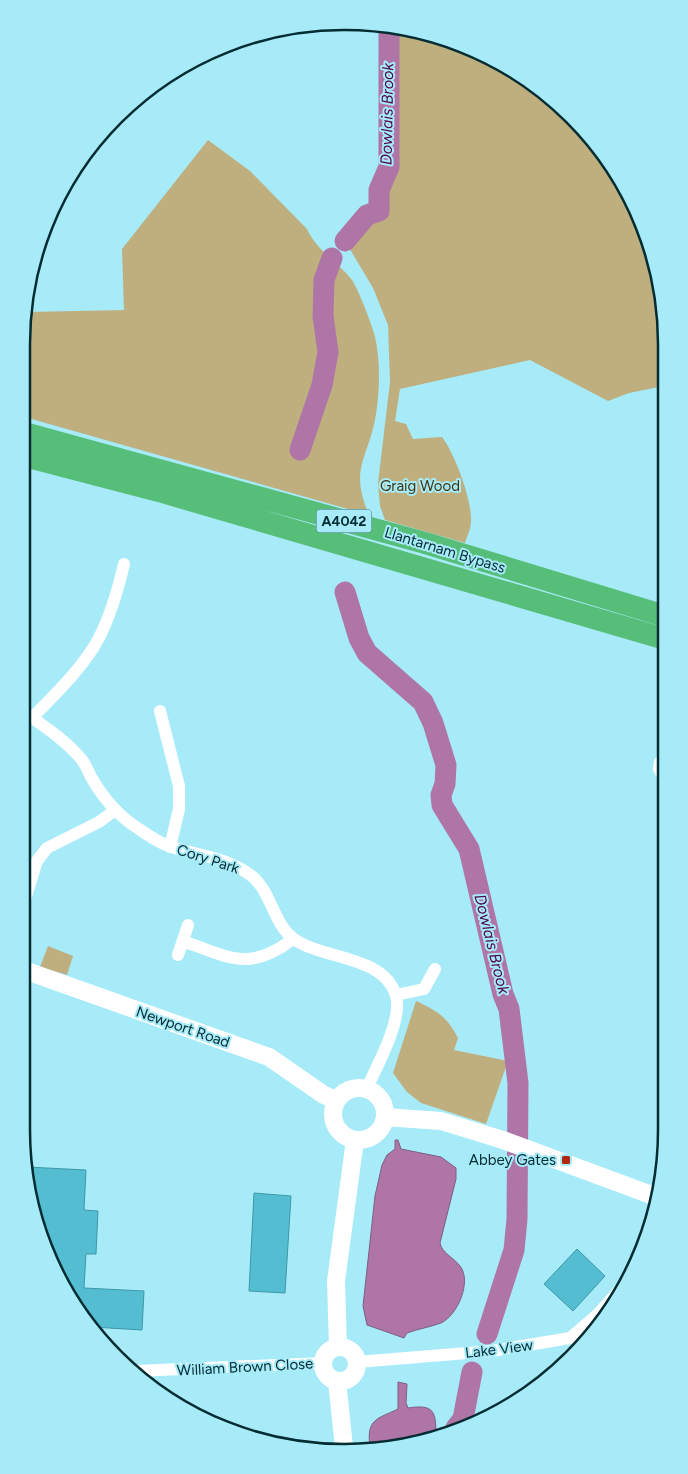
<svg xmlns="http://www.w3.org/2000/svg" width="688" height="1474" viewBox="0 0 688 1474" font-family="Figtree,sans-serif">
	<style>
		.green { fill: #bfaf7e }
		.water { fill: #b075a7; stroke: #7c5f84 }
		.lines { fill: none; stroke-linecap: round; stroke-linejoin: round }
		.river { stroke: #b075a7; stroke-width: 21 }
		.building { fill: #55bdd1; stroke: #3e97a8 }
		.street { stroke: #fff; stroke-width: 12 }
		.secondary { stroke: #fff; stroke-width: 18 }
		.highway { stroke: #56be78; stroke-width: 22 }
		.poi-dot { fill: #b3270e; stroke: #a7ebf9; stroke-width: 2 }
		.labels { text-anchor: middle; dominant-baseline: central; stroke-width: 4; stroke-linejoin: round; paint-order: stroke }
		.shield { fill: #a7ebf9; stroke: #35656e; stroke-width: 1 }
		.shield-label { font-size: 14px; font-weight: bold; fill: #042c33 }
		.park-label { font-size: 15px; fill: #3f3513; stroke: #a7ebf9 }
		.street-label { font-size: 15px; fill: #042c33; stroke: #a7ebf9 }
		.poi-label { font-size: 15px; fill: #042c33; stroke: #a7ebf9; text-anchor: end }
		.water-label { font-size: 16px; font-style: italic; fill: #50054a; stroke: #a7ebf9 }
		.rim { fill: none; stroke: #042c33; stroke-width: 2.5 }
	</style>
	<rect width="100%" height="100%" fill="#a7ebf9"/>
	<!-- green -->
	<path class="green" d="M 389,30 L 467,46 L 540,88 L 600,147 L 642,220 L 664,302 L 664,386 L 629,393 L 608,401 L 530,360 L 400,389 L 395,421 L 406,424 L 413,439 L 442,437 C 455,454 472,500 471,521 C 471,529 467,536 465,543 L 385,520 L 380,506 L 378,483 L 390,382 L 388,325 L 373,288 L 345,241 L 367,215 L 379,210 L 379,190 L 389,167 Z
		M 208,140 L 250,171 L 307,229 C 316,250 338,262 352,280 C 359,291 370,320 374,333 C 381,359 380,393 375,420 C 366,462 350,470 369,515 L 21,416 L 21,344 L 28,312 L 124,310 L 122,249 Z
		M 48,946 L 73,956 L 67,975 L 40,967 Z
		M 416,1001 C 438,1011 447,1017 458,1038 L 454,1050 L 508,1061 L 486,1124 L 421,1103 L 407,1092 L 393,1073 Z"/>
	<!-- water -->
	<path class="water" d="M 395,1140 L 398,1140 L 401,1149 L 441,1157 L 456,1168 L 456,1179 L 440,1243 C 442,1253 453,1257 460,1266 C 472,1281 458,1315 441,1323 C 430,1327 418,1329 407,1333 L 404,1338 L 367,1325 L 363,1306 L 375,1196 L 382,1165 L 387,1155 L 395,1149 Z
		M 398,1382 L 407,1384 L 406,1403 L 408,1408 C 434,1404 436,1411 436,1436 L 407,1447 L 370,1447 C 366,1419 377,1419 398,1409 Z"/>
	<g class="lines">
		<!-- river -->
		<path class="river" d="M 345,241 L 367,215 L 379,211 L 379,190 L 389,167 L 389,30
			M 300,450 L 322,385 L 328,352 L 323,316 L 324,280 L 332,258
			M 345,592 L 359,638 L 367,653 L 423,702 L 433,723 L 446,765 L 445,784 L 441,795 L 442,805 L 469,849 L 503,994 L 509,1009 L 518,1083 L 517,1219 L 514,1250 L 487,1334
			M 456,1428 L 463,1419 L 472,1372"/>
	</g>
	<!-- building -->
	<path class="building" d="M 27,1167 L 86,1170 L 84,1210 L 98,1211 L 96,1254 L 86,1254 L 84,1288 L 144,1291 L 142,1330 L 92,1327 L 38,1234 Z
		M 254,1193 L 291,1196 L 285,1293 L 249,1291 Z
		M 577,1249 L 605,1276 L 573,1311 L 544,1284 Z"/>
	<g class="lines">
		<!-- street -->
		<path class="street" d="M 21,710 C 42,725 66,740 82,760 C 86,765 88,771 91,777 C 103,798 118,816 139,829 C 149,836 161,844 172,847 C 200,856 230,858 253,877 C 272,894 274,925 294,939 C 323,960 385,955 396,996 C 403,1019 377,1066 367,1088
			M 160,711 L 179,786 L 179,809 L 170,847
			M 32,718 C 55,694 83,668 99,638 C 111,614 118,590 124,564
			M 665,758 L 660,762 L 659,769 L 666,781
			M 23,906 L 37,861 L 47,848 L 99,822 L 114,811
			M 183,941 C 230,958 250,972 293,939
			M 178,955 L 188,925
			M 396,995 L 424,989 L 435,969
			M 357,1362 L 492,1351 L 570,1338 L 598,1314 L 621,1288
			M 136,1371 L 323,1363"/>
		<!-- secondary -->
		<path class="secondary" d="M 21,969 L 269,1057 L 324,1095 L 336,1100
			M333 1114a26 26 0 1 1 52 0a26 26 0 1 1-52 0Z
			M 385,1117 L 441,1121 L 503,1140 L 654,1196
			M 338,1347 L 336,1281 L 355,1140
			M323 1364a17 17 0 1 1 34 0a17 17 0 1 1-34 0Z
			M 337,1381 L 344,1447"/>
		<!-- highway -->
		<path class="highway" d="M 21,432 L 425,543 L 665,616
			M 21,455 L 159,491 L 665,639"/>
	</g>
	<!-- markers -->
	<rect class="poi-dot" x="561" y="1155" width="10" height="10" rx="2.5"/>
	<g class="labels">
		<!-- shield labels -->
		<rect class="shield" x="316.5" y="509.5" width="55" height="23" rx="4"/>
		<g class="shield-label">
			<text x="344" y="521">A4042</text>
		</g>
		<!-- park labels -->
		<g class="park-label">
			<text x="420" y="486">Graig Wood</text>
		</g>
		<!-- street labels -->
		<g class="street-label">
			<text transform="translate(445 550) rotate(17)">Llantarnam Bypass</text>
			<text transform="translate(208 859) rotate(18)">Cory Park</text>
			<text transform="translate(183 1027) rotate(19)">Newport Road</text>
			<text transform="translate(499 1349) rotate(-7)">Lake View</text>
			<text transform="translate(245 1367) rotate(-3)">William Brown Close</text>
		</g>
		<!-- poi labels -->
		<g class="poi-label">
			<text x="556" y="1160">Abbey Gates</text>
		</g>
		<!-- water labels -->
		<g class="water-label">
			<text transform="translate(387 114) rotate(-89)">Dowlais Brook</text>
			<text transform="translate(492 944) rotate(76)">Dowlais Brook</text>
		</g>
	</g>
	<!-- crop -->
	<path d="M0 0H688V1474H0ZM344 30H344A314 314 0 0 1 658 344V1130A314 314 0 0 1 344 1444H344A314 314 0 0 1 30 1130V344A314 314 0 0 1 344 30Z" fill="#a7ebf9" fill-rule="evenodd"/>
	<path class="rim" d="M344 30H344A314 314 0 0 1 658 344V1130A314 314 0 0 1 344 1444H344A314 314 0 0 1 30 1130V344A314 314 0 0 1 344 30Z"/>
</svg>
